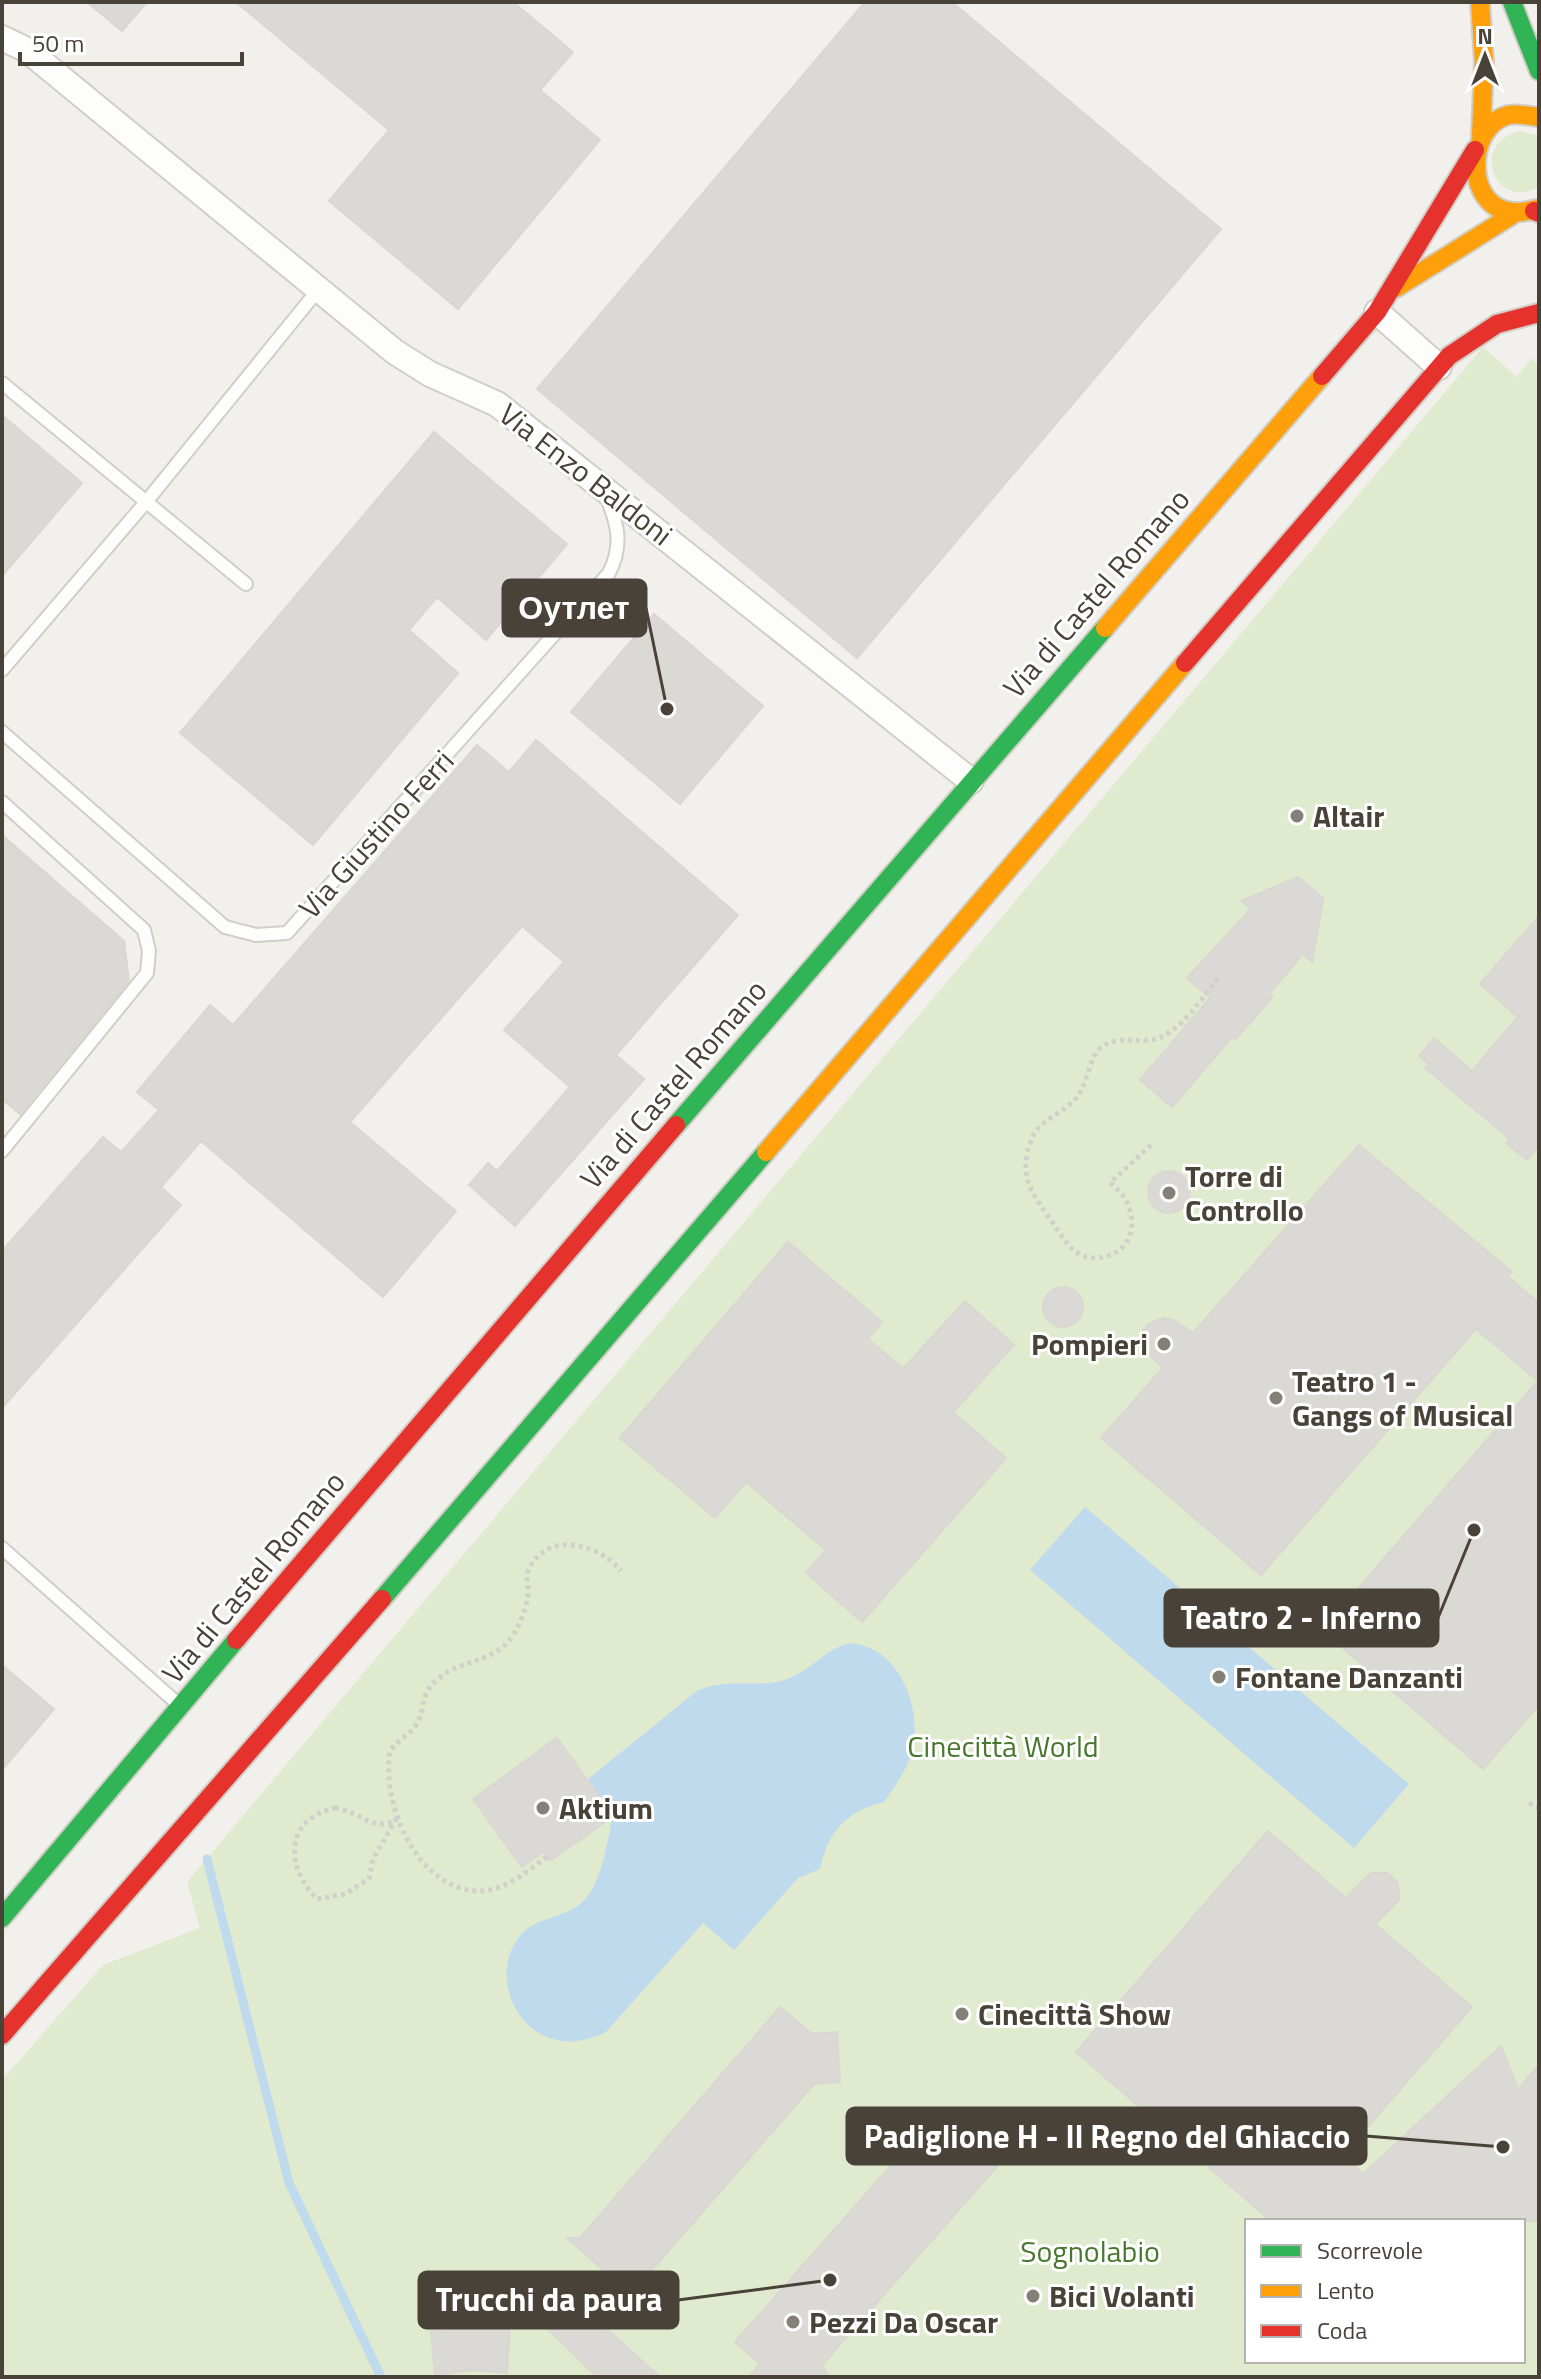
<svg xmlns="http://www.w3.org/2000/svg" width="1541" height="2379" viewBox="0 0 1541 2379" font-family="'Titillium Web',sans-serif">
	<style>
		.green { fill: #dfeace; fill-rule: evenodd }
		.water { fill: #c0daed }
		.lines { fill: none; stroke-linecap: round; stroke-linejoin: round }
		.stream { stroke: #c0daed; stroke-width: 9 }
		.building { fill: #dbd9d5; stroke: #dad7d2; stroke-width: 2 }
		.lane-casing { stroke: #d0ceca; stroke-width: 16 }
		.street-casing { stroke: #d0ceca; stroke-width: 28 }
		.fast-casing { stroke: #d0cdc4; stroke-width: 22 }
		.slow-casing { stroke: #d0cdc4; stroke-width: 22 }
		.jam-casing { stroke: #d0cdc4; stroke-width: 22 }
		.path { stroke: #d2d0cb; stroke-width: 5; stroke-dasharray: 4 4; stroke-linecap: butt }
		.lane { stroke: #fdfdfc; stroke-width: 12 }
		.street { stroke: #fdfdfc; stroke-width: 24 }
		.fast { stroke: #30b455; stroke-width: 18 }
		.slow { stroke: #ff9f0a; stroke-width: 18 }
		.jam { stroke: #e5322d; stroke-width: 18 }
		.poi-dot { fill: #847f77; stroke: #fff; stroke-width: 3 }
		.labels { text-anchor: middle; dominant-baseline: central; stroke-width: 6; stroke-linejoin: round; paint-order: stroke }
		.street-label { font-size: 30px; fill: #484238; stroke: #fff }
		.poi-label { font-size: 30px; font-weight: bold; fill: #484238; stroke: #fff; text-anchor: start }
		.park-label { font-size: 30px; fill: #48772e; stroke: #fff }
		.leader { fill: none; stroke: #484238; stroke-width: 3 }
		.callout-dot { fill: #484238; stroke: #fff; stroke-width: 3 }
		.callout { fill: #484238; stroke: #484238; stroke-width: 3 }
		.callout-label { font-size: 32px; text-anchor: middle; font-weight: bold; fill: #fff }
	</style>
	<rect width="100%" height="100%" fill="#f2f0ec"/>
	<!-- green -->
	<path class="green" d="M 1520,131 L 1539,136 L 1539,187 C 1494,211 1469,143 1520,131 Z
		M 1483,347 L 1517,377 L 1531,358 L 1539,365 L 1539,2377 L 2,2377 L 2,2080 L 103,1965 L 200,1928 L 187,1882 ZM 1247,2221 L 1523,2221 L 1523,2361 L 1247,2361 Z"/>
	<!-- water -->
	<path class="water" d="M 1085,1507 L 1409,1784 L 1354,1848 L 1030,1570 Z
		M 851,1643 C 896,1647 919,1699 914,1741 C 911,1765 897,1783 884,1802 C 847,1811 828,1831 820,1869 L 798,1878 L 734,1950 L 703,1923 L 605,2033 C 591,2038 579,2043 563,2041 C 515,2036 490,1975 519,1937 C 537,1913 572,1921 590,1893 C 604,1871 607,1841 613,1816 L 587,1780 L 698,1690 C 732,1676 762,1691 792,1677 C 815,1667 826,1648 851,1643 Z"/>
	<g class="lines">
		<!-- stream -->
		<path class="stream" d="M 207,1859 L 289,2183 L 381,2377"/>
	</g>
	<!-- building -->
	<path class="building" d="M 87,2 L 147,2 L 122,31 Z
		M 236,2 L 513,2 L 573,52 L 540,90 L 600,140 L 458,309 L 329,201 L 389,130 Z
		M 865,2 L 952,2 L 1221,229 L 857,658 L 537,389 Z
		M 2,415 L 82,483 L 2,576 Z
		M 434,432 L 567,544 L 486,640 L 437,597 L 409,630 L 458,673 L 313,845 L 180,733 Z
		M 654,614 L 763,706 L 680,804 L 571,712 Z
		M 536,740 L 738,915 L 616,1055 L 644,1079 L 515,1226 L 469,1185 L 488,1163 L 497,1171 L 570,1087 L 504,1030 L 564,962 L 522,926 L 350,1122 L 456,1211 L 383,1297 L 201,1141 L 161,1187 L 181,1205 L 2,1408 L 2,1251 L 103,1137 L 121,1152 L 159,1110 L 137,1092 L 210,1005 L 233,1025 L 477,745 L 509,772 Z
		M 2,835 L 124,941 L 129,981 L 20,1114 L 2,1099 Z
		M 1298,877 L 1323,898 L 1312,962 L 1303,954 L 1269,994 L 1273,997 L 1235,1040 L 1232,1037 L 1172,1107 L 1140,1080 L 1210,998 L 1187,978 L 1251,909 L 1241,901 Z
		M 1539,916 L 1539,1146 L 1527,1160 L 1506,1143 L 1510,1139 L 1425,1068 L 1429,1064 L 1419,1056 L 1434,1038 L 1472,1071 L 1518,1017 L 1480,984 Z
		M 1359,1145 L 1512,1272 L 1508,1277 L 1539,1303 L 1539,1705 L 1483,1769 L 1322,1630 L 1538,1381 L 1476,1329 L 1261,1575 L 1101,1438 L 1163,1368 L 1142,1348 L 1143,1331 L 1148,1324 L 1163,1318 L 1172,1319 L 1193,1333 Z
		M1148 1192a21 21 0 1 1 42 0a21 21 0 1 1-42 0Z
		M 788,1242 L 882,1322 L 868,1339 L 903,1369 L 965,1301 L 1014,1345 L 953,1412 L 1006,1458 L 862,1622 L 806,1573 L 826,1550 L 746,1482 L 715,1518 L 620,1438 Z
		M1043 1307a20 20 0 1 1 40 0a20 20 0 1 1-40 0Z
		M 2,1665 L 54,1709 L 2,1770 Z
		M 557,1738 L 613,1816 L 550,1861 L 543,1852 L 522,1867 L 473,1799 Z
		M 1268,1831 L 1346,1898 L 1371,1873 L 1387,1873 L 1398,1883 L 1399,1900 L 1375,1924 L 1472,2007 L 1343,2155 L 1363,2174 L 1501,2046 L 1518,2089 L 1539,2065 L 1539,2221 L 1271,2221 L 1076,2052 Z
		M 780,2007 L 812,2034 L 837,2032 L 840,2082 L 814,2084 L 631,2294 L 567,2238 L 580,2238 Z
		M 989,2121 L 1016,2145 L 821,2366 L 830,2377 L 749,2377 L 760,2364 L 735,2342 L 926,2126 L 958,2155 Z
		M 544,2277 L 586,2317 L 589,2313 L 660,2377 L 597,2377 L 547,2328 L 510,2327 L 511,2304 Z
		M 470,2326 L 510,2327 L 507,2373 L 471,2370 L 435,2375 L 431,2331 Z"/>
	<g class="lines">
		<!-- lane casing -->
		<g class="lane-casing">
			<path id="lane" d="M 2,383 L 246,584
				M 2,670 L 146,502 L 318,290
				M 2,732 L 225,927 L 256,935 L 287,933 L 609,573 C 623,545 618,525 607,498
				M 2,802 L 144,930 L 149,951 L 147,973 L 2,1151
				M 2,1548 L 178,1704"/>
		</g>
		<!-- street casing -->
		<g class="street-casing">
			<path id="street" d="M 2,38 L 27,50 L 395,352 L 430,374 L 497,404 L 971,781
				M 1377,312 L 1439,367"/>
		</g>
		<!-- fast casing -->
		<g class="fast-casing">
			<path id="fast" d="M 1512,2 L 1539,71
				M 676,1125 L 1105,628
				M 382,1599 L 766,1152
				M 2,1918 L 236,1640"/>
		</g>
		<!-- slow casing -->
		<g class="slow-casing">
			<path id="slow" d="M 1480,2 L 1484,62 L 1481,135
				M 1539,117 C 1530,116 1517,113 1508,115 C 1464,128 1465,210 1514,212 C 1522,213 1531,210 1539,209
				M 1396,288 L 1517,212
				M 1105,628 L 1322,376
				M 766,1152 L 1185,663"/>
		</g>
		<!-- jam casing -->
		<g class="jam-casing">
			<path id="jam" d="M 1534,211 L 1539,213
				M 1322,376 L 1377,312 L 1475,150
				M 1185,663 L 1449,356 L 1497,324 L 1539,313
				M 236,1640 L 676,1125
				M 2,2035 L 382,1599"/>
		</g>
		<!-- path -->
		<path class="path" d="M 1151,1145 L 1110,1183 C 1142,1205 1140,1256 1096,1258 C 1074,1258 1066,1242 1055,1226 C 1034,1196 1016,1178 1032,1138 C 1039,1120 1066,1112 1077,1097 C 1088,1083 1088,1061 1100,1048 C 1117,1036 1130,1042 1149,1040 C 1178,1038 1202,997 1219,977
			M 1529,1803 L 1539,1808
			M 335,1808 C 358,1810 374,1834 396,1819 L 373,1859 L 369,1879 L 345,1894 L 317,1899 C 285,1867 284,1819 335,1808 Z
			M 547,1857 C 527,1871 506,1890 481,1891 C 418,1892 381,1805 390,1751 C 397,1740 409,1736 416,1725 C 428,1706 417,1696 439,1678 C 460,1661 485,1663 505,1645 C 517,1633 526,1612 528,1595 C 529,1588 526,1578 528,1571 C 546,1529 600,1544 621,1571"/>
		<!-- lane -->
		<use href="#lane" class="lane"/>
		<!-- street -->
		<use href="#street" class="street"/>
		<!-- fast -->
		<use href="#fast" class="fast"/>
		<!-- slow -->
		<use href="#slow" class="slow"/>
		<!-- jam -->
		<use href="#jam" class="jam"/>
	</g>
	<!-- markers -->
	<g class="poi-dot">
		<circle cx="1297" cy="816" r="8"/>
		<circle cx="1169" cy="1193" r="8"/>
		<circle cx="1164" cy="1344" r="8"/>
		<circle cx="1276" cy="1398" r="8"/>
		<circle cx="1219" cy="1677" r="8"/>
		<circle cx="543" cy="1808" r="8"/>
		<circle cx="962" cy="2014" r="8"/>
		<circle cx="1033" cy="2296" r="8"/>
		<circle cx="793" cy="2322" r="8"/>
	</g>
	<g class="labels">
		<!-- street labels -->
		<g class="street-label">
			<text transform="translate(586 474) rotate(38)">Via Enzo Baldoni</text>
			<text transform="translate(1096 593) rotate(-49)">Via di Castel Romano</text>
			<text transform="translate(376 834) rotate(-48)">Via Giustino Ferri</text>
			<text transform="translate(673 1084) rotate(-49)">Via di Castel Romano</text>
			<text transform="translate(253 1577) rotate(-50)">Via di Castel Romano</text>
		</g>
		<!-- poi labels -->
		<g class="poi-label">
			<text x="1313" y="816">Altair</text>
			<text x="1185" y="1176">Torre di<tspan x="1185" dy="34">Controllo</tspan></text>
			<text x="1148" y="1344" text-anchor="end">Pompieri</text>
			<text x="1292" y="1381">Teatro 1 -<tspan x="1292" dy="34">Gangs of Musical</tspan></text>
			<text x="1235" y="1677">Fontane Danzanti</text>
			<text x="559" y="1808">Aktium</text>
			<text x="978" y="2014">Cinecittà Show</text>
			<text x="1049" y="2296">Bici Volanti</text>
			<text x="809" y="2322">Pezzi Da Oscar</text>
		</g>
		<!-- park labels -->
		<g class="park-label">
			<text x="1003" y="1746">Cinecittà World</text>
			<text x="1090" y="2251">Sognolabio</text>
		</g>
	</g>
	<!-- callouts -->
	<path class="leader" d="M667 709L646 608M1474 1530L1438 1618M1503 2147L1366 2136M830 2280L678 2300"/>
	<g class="callout-dot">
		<circle cx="667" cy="709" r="8"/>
		<circle cx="1474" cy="1530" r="8"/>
		<circle cx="1503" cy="2147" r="8"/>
		<circle cx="830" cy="2280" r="8"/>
	</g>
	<g class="callout">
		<rect x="503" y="580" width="143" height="56" rx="8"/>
		<rect x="1165" y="1590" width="273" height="56" rx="8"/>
		<rect x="847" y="2108" width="519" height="56" rx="8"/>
		<rect x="419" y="2272" width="259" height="56" rx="8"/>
	</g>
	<g class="callout-label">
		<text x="574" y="619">Оутлет</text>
		<text x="1301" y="1629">Teatro 2 - Inferno</text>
		<text x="1107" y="2148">Padiglione H - Il Regno del Ghiaccio</text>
		<text x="549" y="2311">Trucchi da paura</text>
	</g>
	<!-- border -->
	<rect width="1541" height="2379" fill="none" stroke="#484238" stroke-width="8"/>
	<!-- legend -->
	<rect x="1245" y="2219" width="280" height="144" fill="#ffffff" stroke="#b6b3af" stroke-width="2"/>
	<rect x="1261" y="2245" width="40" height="12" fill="#30b455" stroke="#b6b3af" stroke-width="2"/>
	<text x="1317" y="2259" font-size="24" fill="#484238">Scorrevole</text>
	<rect x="1261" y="2285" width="40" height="12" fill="#ff9f0a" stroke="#b6b3af" stroke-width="2"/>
	<text x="1317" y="2299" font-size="24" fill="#484238">Lento</text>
	<rect x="1261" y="2325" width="40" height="12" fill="#e5322d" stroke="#b6b3af" stroke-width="2"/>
	<text x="1317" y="2339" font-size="24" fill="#484238">Coda</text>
	<!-- north arrow -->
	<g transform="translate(1485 56)" stroke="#ffffff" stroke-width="6" paint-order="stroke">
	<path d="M0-6L14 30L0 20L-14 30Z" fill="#484238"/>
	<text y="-12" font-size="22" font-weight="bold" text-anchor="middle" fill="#484238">N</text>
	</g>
	<!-- scale -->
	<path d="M20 52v12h222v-12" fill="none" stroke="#484238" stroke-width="4"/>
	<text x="32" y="52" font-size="24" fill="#484238" stroke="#ffffff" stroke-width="6" paint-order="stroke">50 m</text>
</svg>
